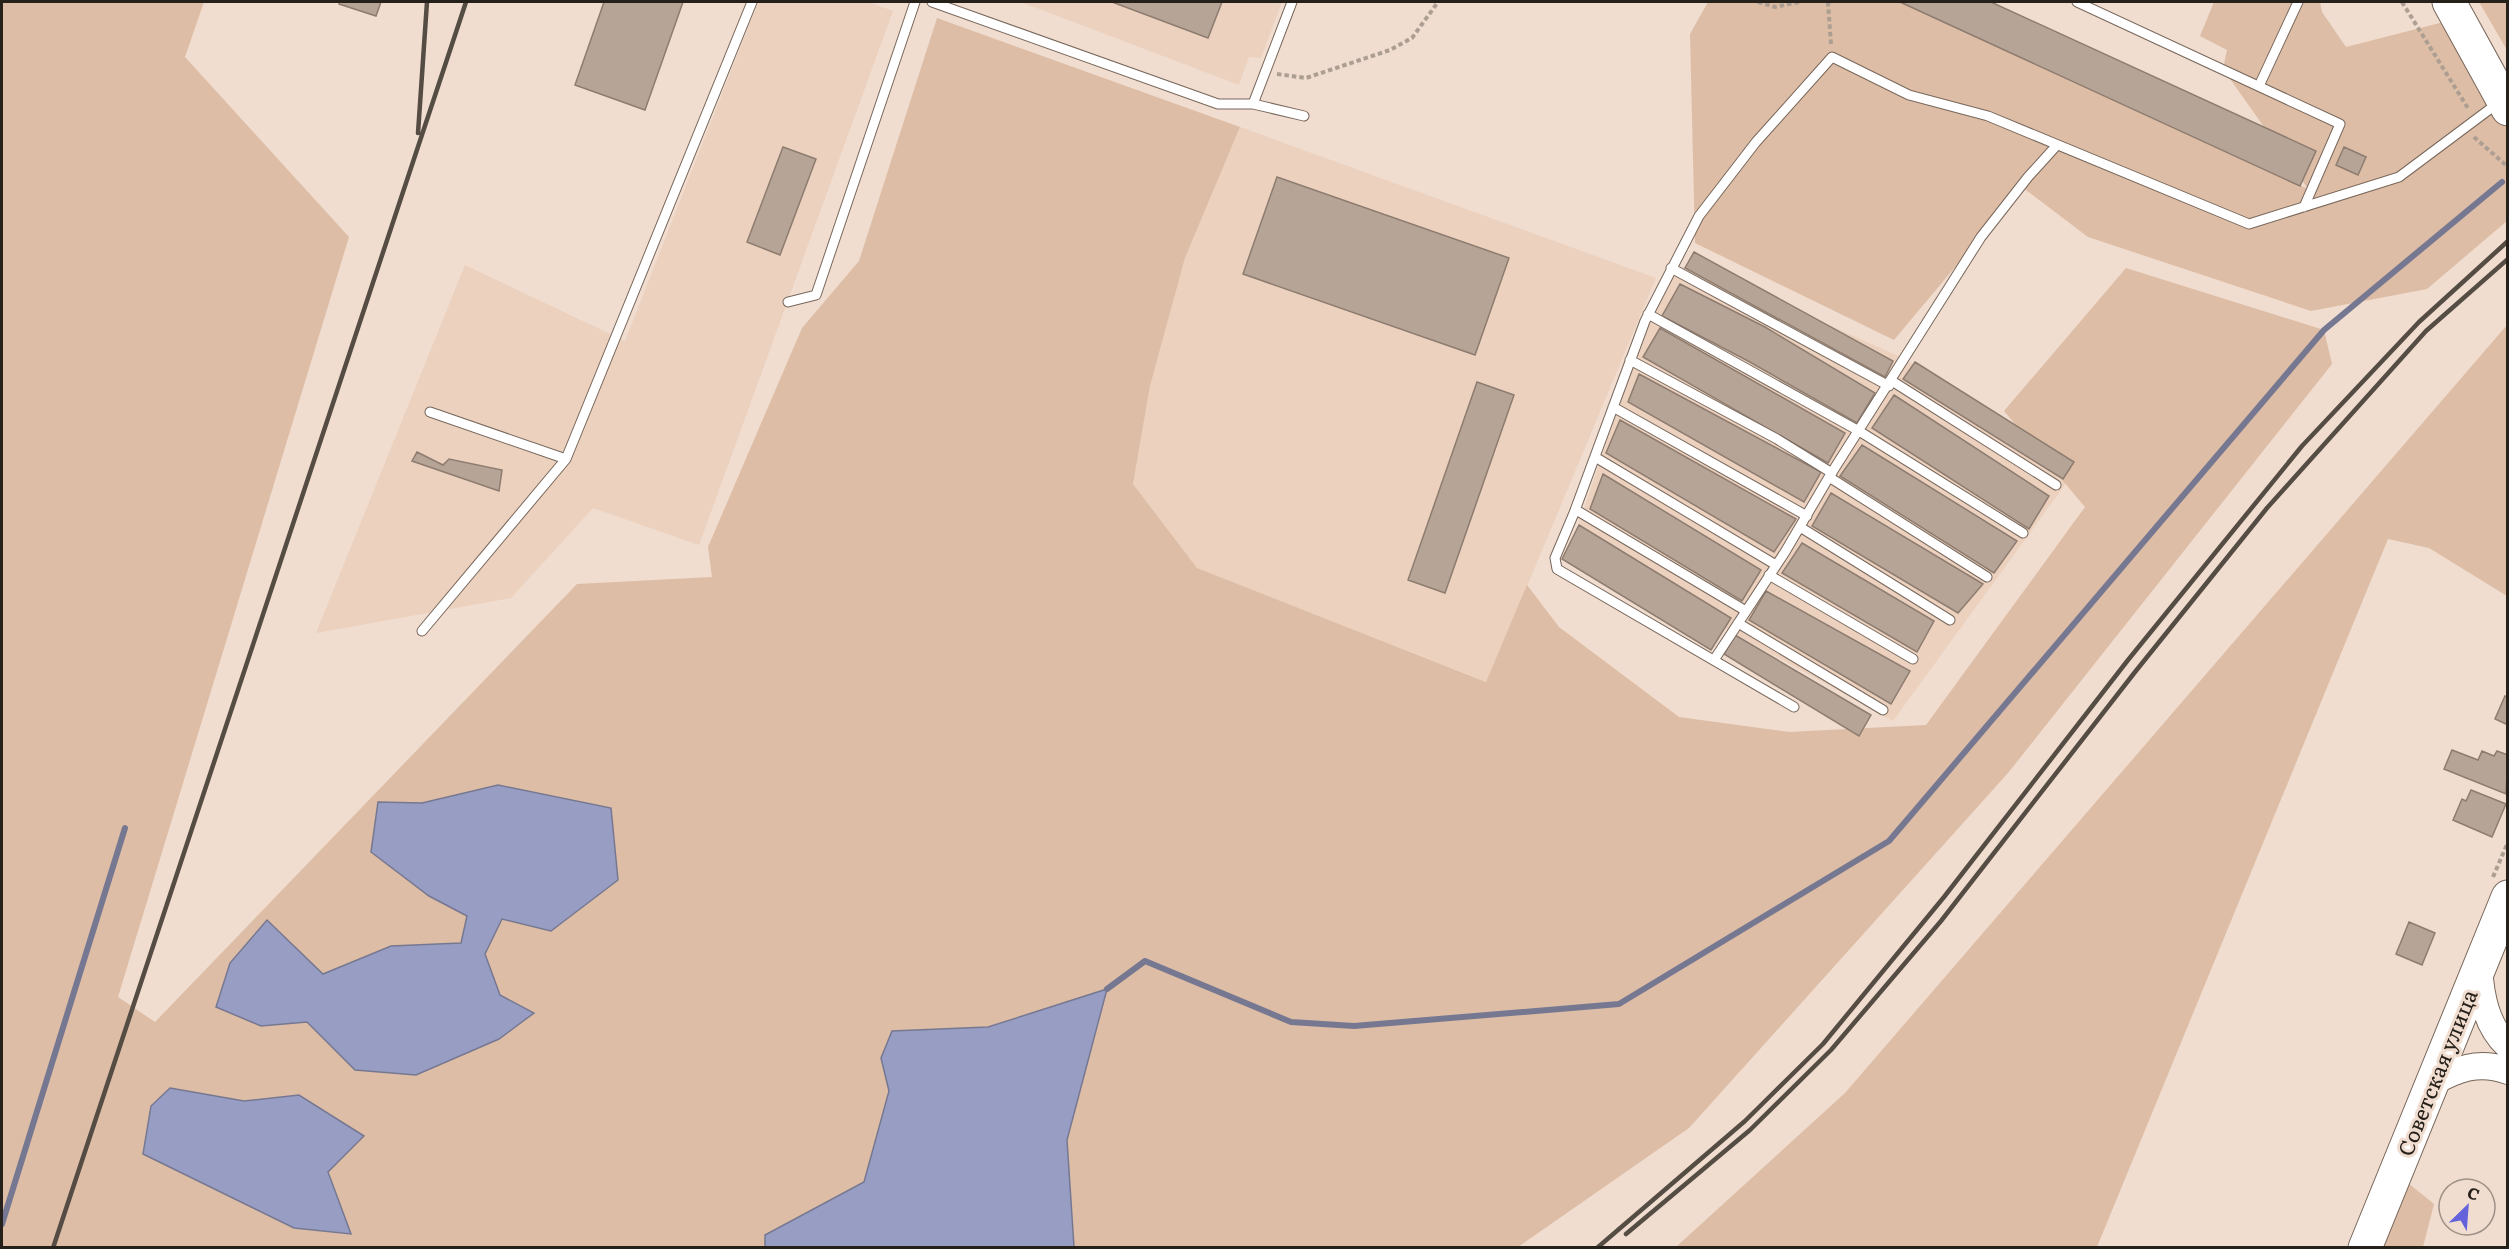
<svg xmlns="http://www.w3.org/2000/svg" width="2509" height="1249" viewBox="0 0 2509 1249" font-family="Literata,serif">
	<style>
		.built { fill: #ebd1be }
		.green { fill: #ddbda5; fill-rule: evenodd }
		.water { fill: #989dc4; stroke: #767891; stroke-width: 1.5 }
		.lines { fill: none; stroke-linecap: round; stroke-linejoin: round }
		.stream { stroke: #767891; stroke-width: 6 }
		.building { fill: #b6a497; stroke: #8d7c6f; stroke-width: 1.5 }
		.lane-casing { stroke: #78675b; stroke-width: 11 }
		.secondary-casing { stroke: #78675b; stroke-width: 28 }
		.highway-casing { stroke: #78675b; stroke-width: 35 }
		.path { stroke: #ac9e92; stroke-width: 4; stroke-dasharray: 4.5 3; stroke-linecap: butt }
		.lane { stroke: #fff; stroke-width: 9 }
		.secondary { stroke: #fff; stroke-width: 26 }
		.highway { stroke: #fff; stroke-width: 33 }
		.rail { stroke: #554c44; stroke-width: 4.5 }
		.labels { text-anchor: middle; dominant-baseline: central; stroke-width: 6; stroke-linejoin: round; paint-order: stroke }
		.street-label { font-size: 21px; fill: #26201a; stroke: #f0ddcf }
	</style>
	<rect width="100%" height="100%" fill="#f0ddcf"/>
	<!-- built -->
	<path class="built" d="M 758,2 L 869,2 L 893,11 L 699,545 L 593,508 L 511,598 L 316,633 L 465,265 L 625,341 Z
		M 1021,2 L 1282,2 L 1261,58 L 1249,57 L 1239,85 Z
		M 1240,127 L 1656,278 L 1487,682 L 1197,568 L 1133,484 L 1150,386 L 1185,258 Z
		M 1690,263 L 1905,359 L 2072,475 L 1893,721 L 1572,544 L 1661,281 Z"/>
	<!-- green -->
	<path class="green" d="M 2,2 L 204,2 L 185,57 L 349,237 L 118,997 L 155,1022 L 577,584 L 712,577 L 708,547 L 802,328 L 859,261 L 937,18 L 1240,127 L 1185,258 L 1150,386 L 1133,484 L 1197,568 L 1486,682 L 1527,585 L 1559,627 L 1679,717 L 1789,732 L 1926,725 L 2085,507 L 2004,411 L 2126,268 L 2324,330 L 2332,364 L 2008,773 L 1689,1128 L 1518,1247 L 1074,1247 L 1067,1140 L 1107,989 L 988,1027 L 892,1031 L 881,1058 L 889,1091 L 864,1182 L 765,1235 L 765,1247 L 2,1248 ZM 498,785 L 618,880 L 551,931 L 502,919 L 485,954 L 500,995 L 534,1013 L 499,1039 L 416,1075 L 355,1070 L 307,1022 L 267,920 L 323,974 L 391,946 L 461,943 L 467,916 L 429,896 L 378,802 L 422,803 ZM 170,1088 L 244,1101 L 364,1136 L 328,1172 L 350,1234 Z
		M 1708,2 L 1910,2 L 2308,189 L 2223,69 L 2227,50 L 2200,36 L 2214,2 L 2320,2 L 2322,12 L 2346,47 L 2467,16 L 2507,121 L 2507,221 L 2427,289 L 2311,311 L 2088,237 L 2022,187 L 1894,340 L 1695,243 L 1690,34 Z
		M 2479,2 L 2507,2 L 2507,50 Z
		M 2507,325 L 2507,596 L 2429,548 L 2388,539 L 2097,1247 L 1676,1247 L 1845,1093 Z
		M 2408,1183 L 2434,1204 L 2423,1247 L 2381,1248 Z"/>
	<!-- water -->
	<path class="water" d="M 498,785 L 611,808 L 618,880 L 551,931 L 502,919 L 485,954 L 500,995 L 534,1013 L 499,1039 L 416,1075 L 355,1070 L 307,1022 L 261,1026 L 216,1007 L 230,963 L 267,920 L 323,974 L 391,946 L 461,943 L 467,916 L 429,896 L 371,852 L 378,802 L 422,803 Z
		M 1107,989 L 1067,1140 L 1074,1247 L 765,1247 L 765,1235 L 864,1182 L 889,1091 L 881,1058 L 892,1031 L 988,1027 Z
		M 170,1088 L 244,1101 L 299,1095 L 364,1136 L 328,1172 L 351,1234 L 294,1228 L 143,1154 L 151,1106 Z"/>
	<g class="lines">
		<!-- stream -->
		<path class="stream" d="M 1107,989 L 1145,961 L 1291,1022 L 1354,1026 L 1619,1004 L 1889,841 L 2324,330 L 2502,182
			M 2,1224 L 125,828"/>
	</g>
	<!-- building -->
	<path class="building" d="M 340,2 L 381,2 L 376,16 L 339,4 Z
		M 604,2 L 683,2 L 645,110 L 575,85 Z
		M 1112,2 L 1222,2 L 1208,38 Z
		M 1900,2 L 1991,2 L 2316,151 L 2300,186 Z
		M 783,147 L 816,159 L 780,255 L 747,242 Z
		M 2344,147 L 2366,157 L 2358,175 L 2336,165 Z
		M 1277,177 L 1509,258 L 1475,355 L 1243,274 Z
		M 1694,252 L 1893,361 L 1885,377 L 1685,268 Z
		M 1680,284 L 1765,327 L 1875,393 L 1857,423 L 1748,361 L 1662,316 Z
		M 1660,328 L 1845,433 L 1828,463 L 1643,357 Z
		M 1915,362 L 2074,462 L 2063,479 L 1903,379 Z
		M 1639,374 L 1821,472 L 1804,502 L 1628,402 Z
		M 1477,382 L 1514,395 L 1445,593 L 1408,580 Z
		M 1894,395 L 2049,496 L 2029,529 L 1872,428 Z
		M 1620,420 L 1796,519 L 1774,552 L 1606,453 Z
		M 1862,445 L 2017,541 L 1994,573 L 1840,476 Z
		M 417,452 L 443,465 L 449,459 L 502,470 L 499,491 L 412,461 Z
		M 1603,474 L 1761,570 L 1742,601 L 1590,509 Z
		M 1831,493 L 1983,584 L 1958,613 L 1812,526 Z
		M 1579,525 L 1731,618 L 1711,650 L 1562,559 Z
		M 1802,543 L 1934,621 L 1917,652 L 1782,573 Z
		M 1766,591 L 1910,671 L 1891,704 L 1749,620 Z
		M 1735,635 L 1871,715 L 1859,736 L 1724,654 Z
		M 2505,696 L 2508,697 L 2508,725 L 2495,719 Z
		M 2452,750 L 2478,760 L 2482,751 L 2494,756 L 2497,751 L 2508,755 L 2506,794 L 2444,769 Z
		M 2471,790 L 2506,804 L 2492,837 L 2453,820 L 2462,799 L 2466,801 Z
		M 2409,922 L 2435,933 L 2422,965 L 2396,954 Z"/>
	<g class="lines">
		<!-- lane casing -->
		<g class="lane-casing">
			<path id="lane" d="M 932,2 L 1218,104 L 1253,104 L 1304,116
				M 2077,2 L 2340,124 L 2304,207
				M 2259,86 L 2298,2
				M 1253,104 L 1292,2
				M 1671,268 L 1889,386
				M 788,302 L 816,295 L 915,2
				M 1648,314 L 1859,431 L 2023,533
				M 1630,360 L 1777,439 L 1832,473
				M 1892,381 L 2056,485
				M 1613,407 L 1807,516
				M 430,412 L 566,459 L 752,2
				M 1595,457 L 1776,565
				M 1829,477 L 1987,577
				M 1576,510 L 1746,611
				M 1800,527 L 1950,620
				M 1769,575 L 1913,659
				M 1738,623 L 1883,710
				M 422,631 L 566,459
				M 1714,660 L 1785,552 L 1829,477 L 1981,237 L 2028,177 L 2057,145
				M 1794,707 L 1557,569 L 1555,558 L 1574,513 L 1645,321 L 1699,216 L 1756,142 L 1832,57 L 1909,95 L 1988,116 L 2249,224 L 2399,177 L 2498,103"/>
		</g>
		<!-- secondary casing -->
		<g class="secondary-casing">
			<path id="secondary" d="M 2479,968 C 2481,996 2486,1026 2508,1046
				M 2432,1083 C 2456,1069 2479,1060 2508,1071"/>
		</g>
		<!-- highway casing -->
		<g class="highway-casing">
			<path id="highway" d="M 2449,2 L 2508,109
				M 2365,1248 L 2508,897"/>
		</g>
		<!-- path -->
		<path class="path" d="M 1758,2 L 1775,7 L 1799,2
			M 1828,2 L 1831,44
			M 2402,2 L 2469,110
			M 1277,74 L 1306,78 L 1390,50 L 1412,38 L 1438,2
			M 2474,137 L 2508,167
			M 2493,877 L 2508,842"/>
		<!-- lane -->
		<use href="#lane" class="lane"/>
		<!-- secondary -->
		<use href="#secondary" class="secondary"/>
		<!-- highway -->
		<use href="#highway" class="highway"/>
		<!-- rail -->
		<path class="rail" d="M 418,133 L 427,2
			M 1626,1234 L 1750,1130 L 1831,1050 L 1941,921 L 2135,672 L 2267,508 L 2426,331 L 2508,259
			M 53,1248 L 466,2
			M 1597,1248 L 1745,1121 L 1823,1044 L 1944,897 L 2128,660 L 2302,446 L 2419,322 L 2508,241"/>
	</g>
	<g class="labels">
		<!-- street labels -->
		<g class="street-label">
			<text transform="translate(2436 1072) rotate(-68)">Советская улица</text>
		</g>
	</g>
	<!-- border -->
	<rect width="2509" height="1249" fill="none" stroke="#26201a" stroke-width="6"/>
	<!-- north arrow -->
	<g transform="translate(2467 1207) rotate(25)"><circle r="28" fill="#f0ddcf" stroke="#9f9187" stroke-width="1.5"/>
	<path d="M0-4.5L10 22L0 15L-10 22Z" fill="#6563dc"/>
	<text y="-9" font-size="16" font-weight="bold" text-anchor="middle" fill="#26201a">С</text>
	</g>
</svg>
